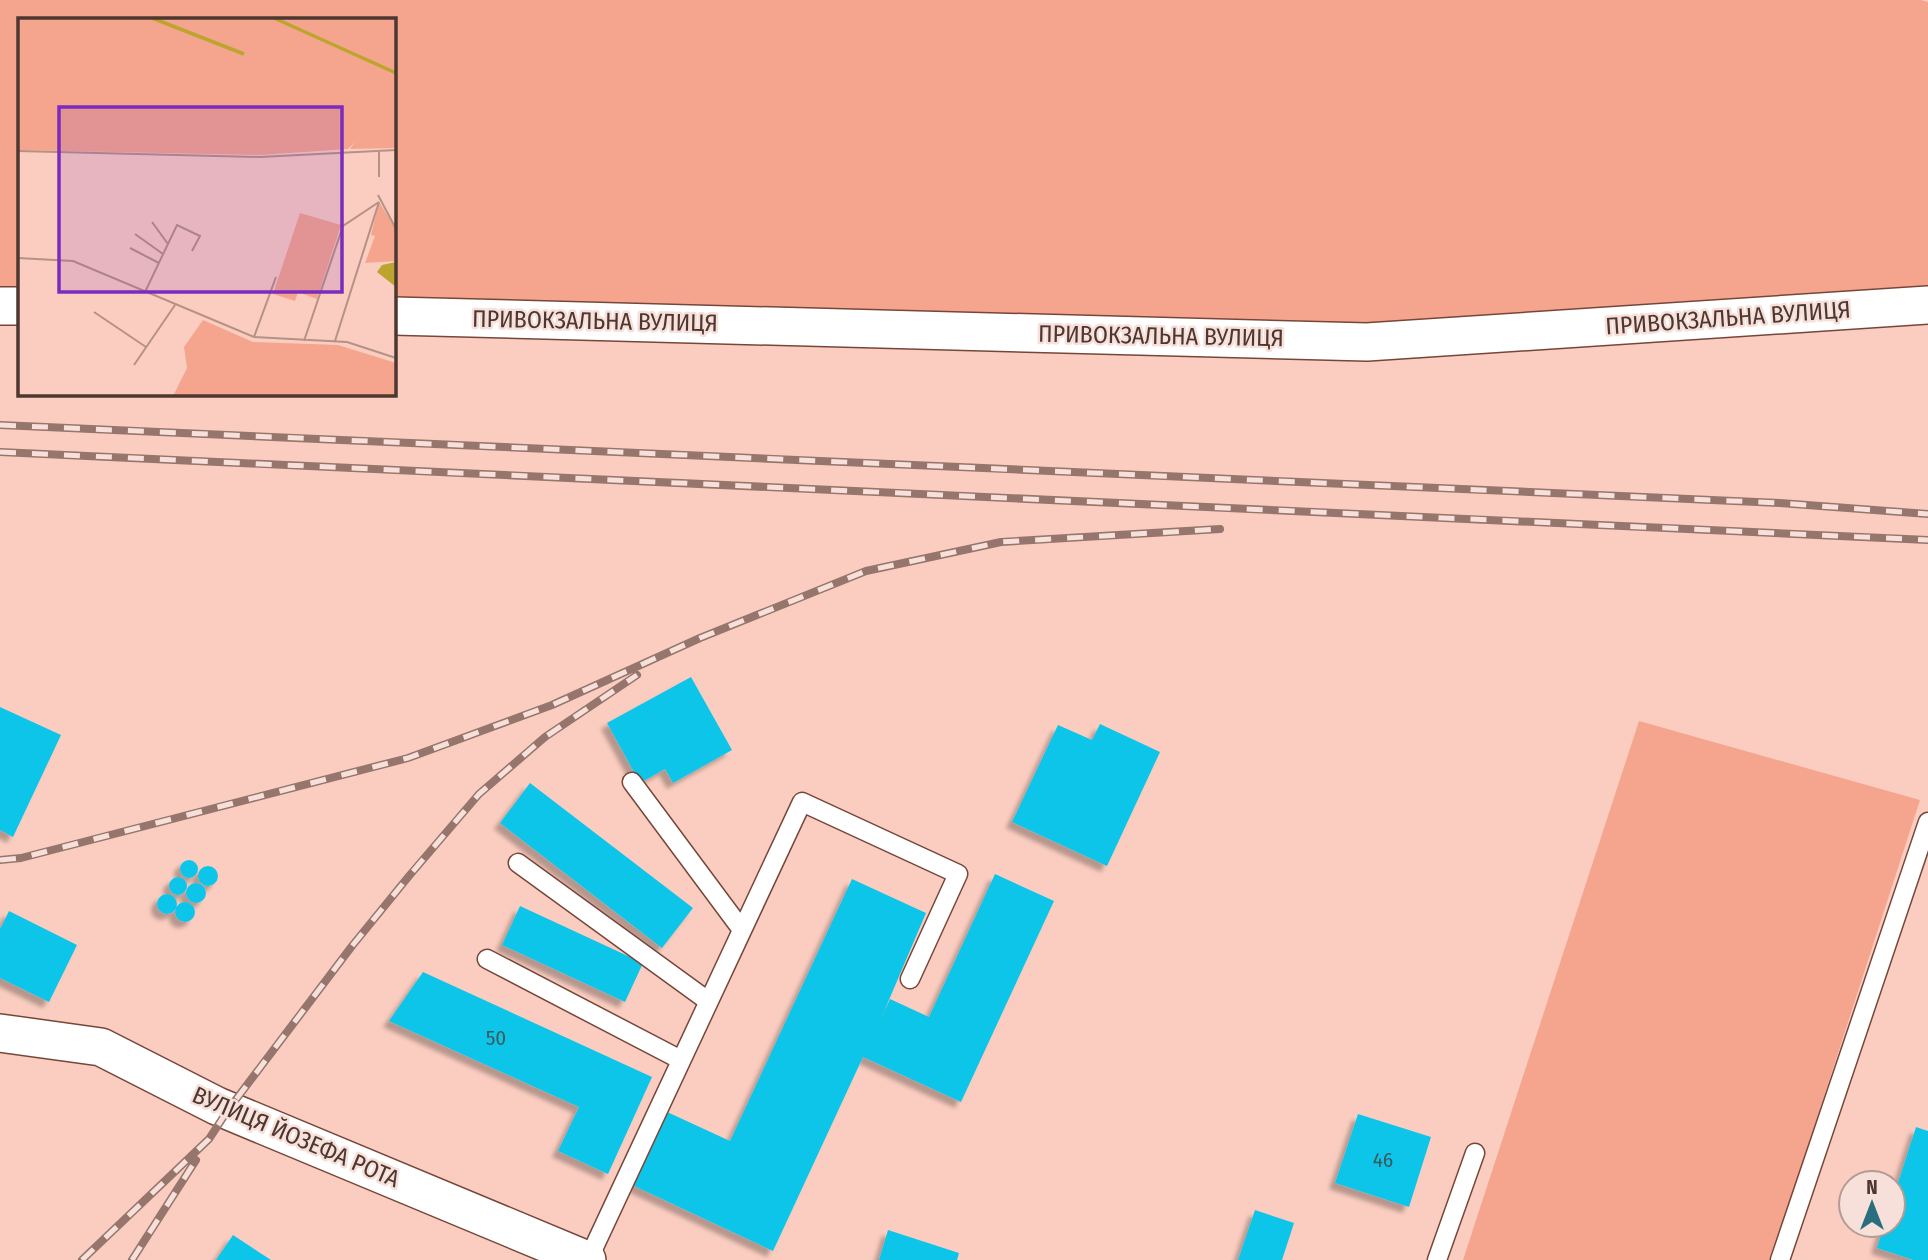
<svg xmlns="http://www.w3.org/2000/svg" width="1928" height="1260" viewBox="0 0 1928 1260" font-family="'Fira Sans Condensed',sans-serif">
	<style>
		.green { fill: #f5a58d }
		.building { fill: #11c5e9; filter: url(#shadow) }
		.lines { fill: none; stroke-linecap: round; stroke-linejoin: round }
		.service-casing { stroke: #764739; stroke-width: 21 }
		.minor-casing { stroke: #764739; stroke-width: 40 }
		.service { stroke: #fff; stroke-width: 18 }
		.minor { stroke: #fff; stroke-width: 37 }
		.rail-casing { stroke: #95756c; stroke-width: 8 }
		.rail { stroke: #f7e0d9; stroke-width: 5; stroke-dasharray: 16; stroke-linecap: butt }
		.labels { text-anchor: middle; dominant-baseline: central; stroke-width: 5; stroke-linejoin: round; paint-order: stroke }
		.number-label { font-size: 21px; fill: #3e5a5e }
		.street-label { font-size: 24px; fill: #4d3730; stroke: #f7e0d9 }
		.inset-river { fill: none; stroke: #bca52e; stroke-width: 3.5 }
		.inset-road { fill: none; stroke: #b59186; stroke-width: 2 }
		.view { fill: #7b2cbf; fill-opacity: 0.15; stroke: #7b2cbf; stroke-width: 3.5 }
		.inset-edge { fill: none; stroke: #4d3730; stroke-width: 3.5 }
	</style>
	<defs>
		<filter id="shadow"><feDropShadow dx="-6" dy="6" stdDeviation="2" flood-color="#0004"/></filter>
	</defs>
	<rect width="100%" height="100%" fill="#facdc0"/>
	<!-- green -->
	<path class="green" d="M 0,0 L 1921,0 L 1928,2 L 1928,291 L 1367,329 L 394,305 L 394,19 L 19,19 L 19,296 L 0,296 Z
		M 1639,721 L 1920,800 L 1771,1260 L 1463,1260 Z"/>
	<!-- building -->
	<path class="building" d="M 691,677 L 732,750 L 673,783 L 665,769 L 640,783 L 607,723 Z
		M 0,707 L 61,735 L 13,837 L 0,830 Z
		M 1100,724 L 1160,752 L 1107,866 L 1012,822 L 1058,725 L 1092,740 Z
		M 530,783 L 693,908 L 662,948 L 500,823 Z
		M180 869a9 9 0 1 1 18 0a9 9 0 1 1-18 0Z
		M198 876a10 10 0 1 1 20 0a10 10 0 1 1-20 0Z
		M 995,874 L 1054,901 L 961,1102 L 863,1057 L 773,1251 L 630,1184 L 665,1111 L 730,1141 L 852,879 L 926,913 L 880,1021 L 890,999 L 929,1017 Z
		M169 886a9 9 0 1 1 18 0a9 9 0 1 1-18 0Z
		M186 893a10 10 0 1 1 20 0a10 10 0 1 1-20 0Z
		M157 904a10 10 0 1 1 20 0a10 10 0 1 1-20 0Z
		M175 912a10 10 0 1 1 20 0a10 10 0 1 1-20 0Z
		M 520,906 L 643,963 L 625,1002 L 502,945 Z
		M 9,911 L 77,945 L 49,1002 L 0,978 L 0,929 Z
		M 423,972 L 652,1077 L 608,1174 L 558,1151 L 579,1107 L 389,1021 Z
		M 1358,1114 L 1431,1137 L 1409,1207 L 1335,1183 Z
		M 1916,1127 L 1928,1131 L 1928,1260 L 1913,1260 L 1877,1248 L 1884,1225 L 1893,1225 L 1893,1198 Z
		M 1255,1210 L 1294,1223 L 1282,1260 L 1238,1260 Z
		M 888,1230 L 959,1253 L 957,1260 L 879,1260 Z
		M 233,1235 L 271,1260 L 216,1260 Z"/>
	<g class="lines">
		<!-- service casing -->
		<g class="service-casing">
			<path id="service" d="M 632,782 L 742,930
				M 518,863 L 708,1001
				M 487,959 L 681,1060
				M 588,1260 L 802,802 L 958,874 L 910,979
				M 1437,1260 L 1475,1153
				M 1780,1260 L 1928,822"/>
		</g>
		<!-- minor casing -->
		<g class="minor-casing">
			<path id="minor" d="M 0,306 L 19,306
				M 394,316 L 1367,342 L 1928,305
				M 0,1033 L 101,1047 L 217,1106 L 587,1260"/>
		</g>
		<!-- service -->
		<use href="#service" class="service"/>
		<!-- minor -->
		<use href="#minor" class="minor"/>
		<!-- rail casing -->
		<g class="rail-casing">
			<path id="rail" d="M 0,425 L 1780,503 L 1928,514
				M 0,452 L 1928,540
				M 0,860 L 21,858 L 408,758 L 552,705 L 700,638 L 866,571 L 1001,542 L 1220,529
				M 82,1260 L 209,1139 L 228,1110 L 352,946 L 409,876 L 479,794 L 545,737 L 637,675
				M 132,1260 L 196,1160"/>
		</g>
		<!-- rail -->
		<use href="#rail" class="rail"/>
	</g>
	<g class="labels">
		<!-- number labels -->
		<g class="number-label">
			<text x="496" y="1038">50</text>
			<text x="1383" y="1160">46</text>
		</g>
		<!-- street labels -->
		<g class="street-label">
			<text transform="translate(1728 318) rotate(-4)">ПРИВОКЗАЛЬНА ВУЛИЦЯ</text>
			<text transform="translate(595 321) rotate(1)">ПРИВОКЗАЛЬНА ВУЛИЦЯ</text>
			<text transform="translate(1161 336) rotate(1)">ПРИВОКЗАЛЬНА ВУЛИЦЯ</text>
			<text transform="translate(296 1137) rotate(23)">ВУЛИЦЯ ЙОЗЕФА РОТА</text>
		</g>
	</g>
	<!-- overview -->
	<g transform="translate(18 18)">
		<rect width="378" height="378" fill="#facdc0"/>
		<path d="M 0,0 L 378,0 L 378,130 L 332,131 L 337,124 L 330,131 L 242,137 L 0,132 ZM 361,184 L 378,211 L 378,243 L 347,245 L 357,218 L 353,217 ZM 282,195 L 323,207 L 299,281 L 280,274 L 277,283 L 255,276 ZM 185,302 L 235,324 L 320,327 L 378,345 L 378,378 L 155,378 L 169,350 L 166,329 Z" fill="#f5a58d"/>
		<path d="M 378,244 L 378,269 L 359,254 L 364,247 Z" fill="#bca52e"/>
		<path class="inset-river" d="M 134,0 L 226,36M 256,0 L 378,55"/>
		<path class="inset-road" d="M 0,133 L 242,139 L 378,132M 361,159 L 361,132M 360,177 L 378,211M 134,204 L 150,226M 117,216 L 145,236M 112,230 L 141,245M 0,240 L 55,243 L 236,319 L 329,324 L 378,340M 127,274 L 159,207 L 182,218 L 174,233M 76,294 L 128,329M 236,319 L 258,259M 286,323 L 325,208 L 361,184M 317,323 L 361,184M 116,347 L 157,287"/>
		<path class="view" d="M 41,89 L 324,89 L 324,274 L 41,274 Z"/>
		<rect width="378" height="378" class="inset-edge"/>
	</g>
	<!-- north arrow -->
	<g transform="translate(1872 1204)"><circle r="33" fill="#f7e0d9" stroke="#b39c95" stroke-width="2"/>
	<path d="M0-5L12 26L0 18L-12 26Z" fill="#296d7e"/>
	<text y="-10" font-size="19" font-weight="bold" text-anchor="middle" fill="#4d3730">N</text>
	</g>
</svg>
